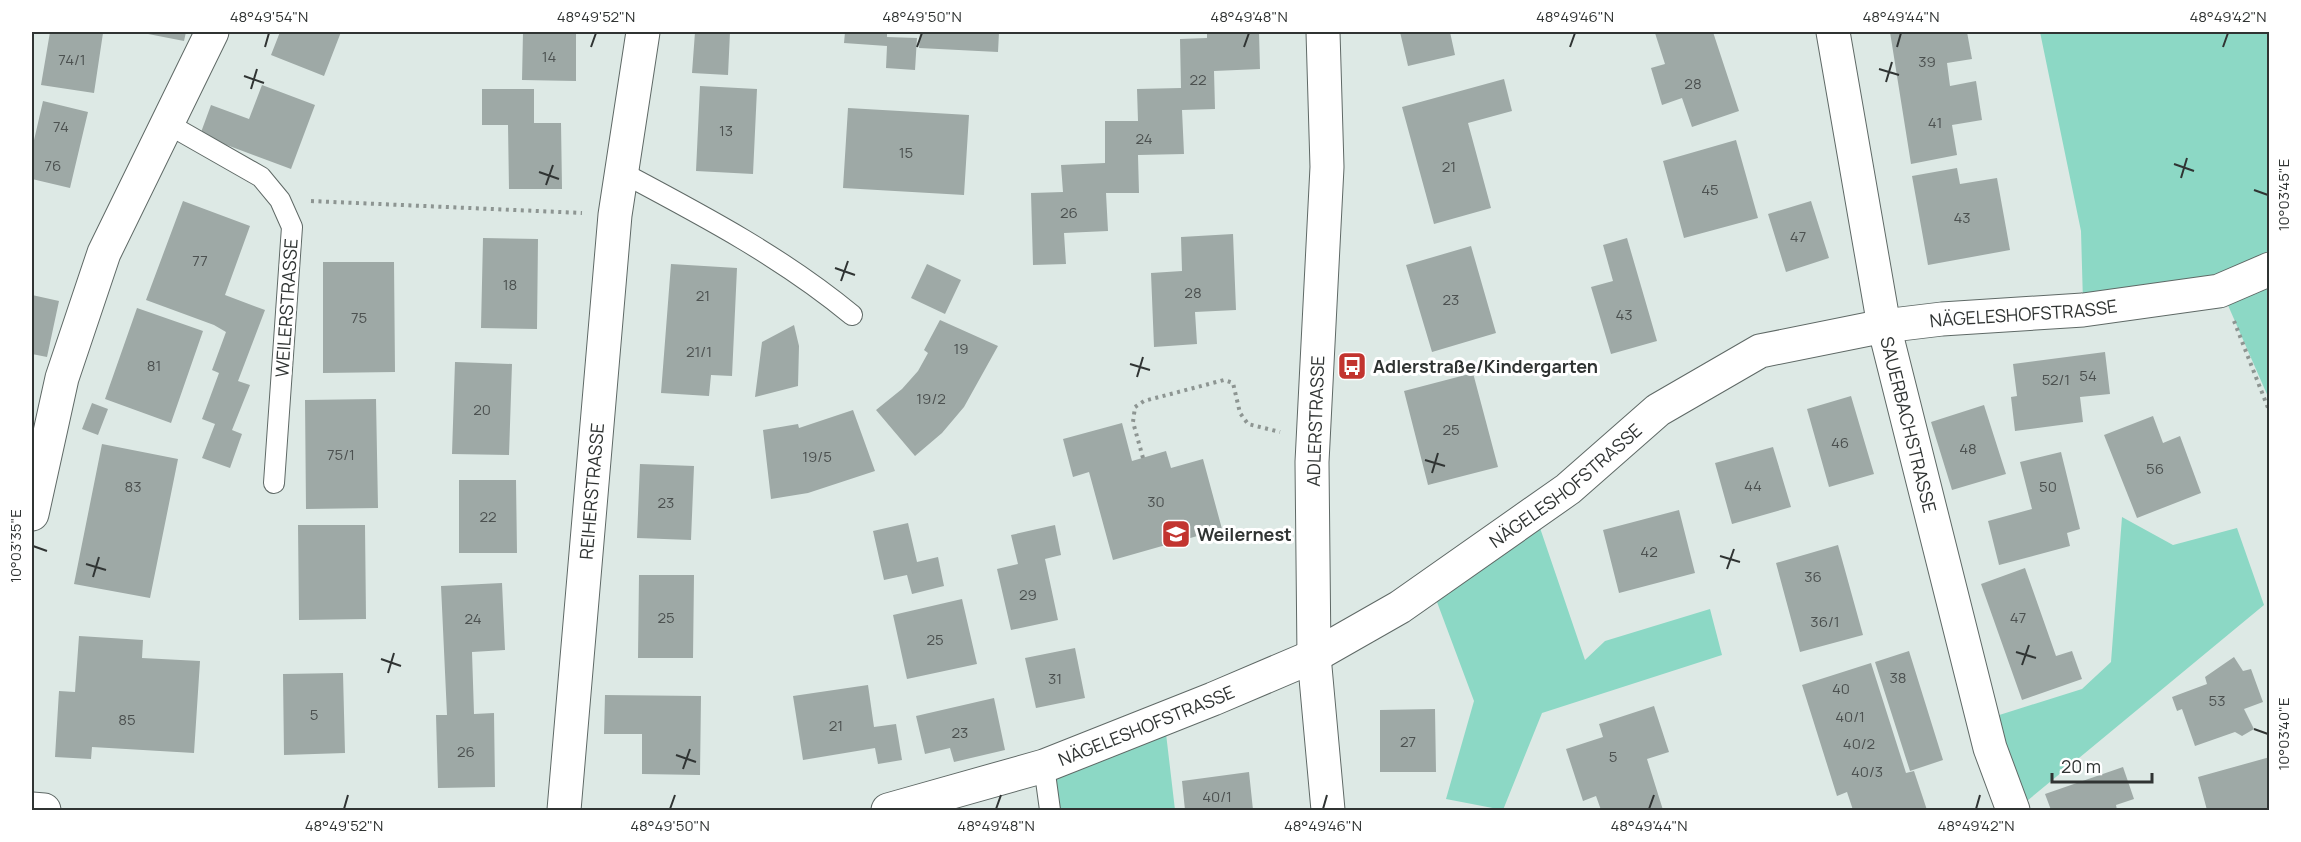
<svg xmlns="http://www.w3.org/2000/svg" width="2301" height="842" viewBox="0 0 2301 842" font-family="Manrope,sans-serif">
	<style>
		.green { fill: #8cd8c5 }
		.building { fill: #9ea9a6 }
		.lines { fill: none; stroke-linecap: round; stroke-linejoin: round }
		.service-casing { stroke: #5f6966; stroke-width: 22 }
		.minor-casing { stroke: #5f6966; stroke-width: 35 }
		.path { stroke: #8d9592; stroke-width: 4; stroke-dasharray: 3 4.5; stroke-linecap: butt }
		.service { stroke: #fff; stroke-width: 20 }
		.minor { stroke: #fff; stroke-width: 33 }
		.ticks { fill: none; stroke: #303433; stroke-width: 2 }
		.labels { text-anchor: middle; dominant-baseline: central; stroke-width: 6; stroke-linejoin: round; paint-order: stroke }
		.number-label { font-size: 15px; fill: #4c5150 }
		.street-label { font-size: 18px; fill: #303433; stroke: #fff }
		.poi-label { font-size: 18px; font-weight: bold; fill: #303433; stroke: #fff; text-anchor: start }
		.neatline { fill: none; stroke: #303433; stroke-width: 2 }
		.ticks-label { font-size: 15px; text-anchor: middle; fill: #303433 }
	</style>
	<rect width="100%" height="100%" fill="#dde9e5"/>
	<!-- green -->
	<path class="green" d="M 2040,32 L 2269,32 L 2269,255 L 2217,282 L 2083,302 L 2081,231 Z
		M 2269,274 L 2269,399 L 2227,303 Z
		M 2122,517 L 2173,545 L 2237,528 L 2264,605 L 2027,801 L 1993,717 L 2082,689 L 2111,662 Z
		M 1540,528 L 1585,660 L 1605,641 L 1710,609 L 1722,655 L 1542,713 L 1503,810 L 1446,799 L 1474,701 L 1434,594 Z
		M 1165,725 L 1175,810 L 1057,810 L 1051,770 Z"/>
	<!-- building -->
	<path class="building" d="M 50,32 L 103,33 L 94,93 L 41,85 Z
		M 280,32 L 341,32 L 324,76 L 271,55 Z
		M 523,32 L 576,32 L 576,81 L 522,80 Z
		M 695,32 L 730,32 L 728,75 L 692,73 Z
		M 845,32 L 887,32 L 887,37 L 917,38 L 915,70 L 886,68 L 887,46 L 844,43 Z
		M 920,32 L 999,32 L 998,52 L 919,48 Z
		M 1207,32 L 1259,32 L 1260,69 L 1214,71 L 1215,109 L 1182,110 L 1184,154 L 1138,155 L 1139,193 L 1106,193 L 1108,231 L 1064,233 L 1066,264 L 1033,265 L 1031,193 L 1063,192 L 1061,165 L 1105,163 L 1105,121 L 1138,121 L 1137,89 L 1181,88 L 1180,39 L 1207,38 Z
		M 1400,32 L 1450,32 L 1455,55 L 1408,66 Z
		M 1658,32 L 1713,32 L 1739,111 L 1692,127 L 1682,98 L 1662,105 L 1651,68 L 1665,64 L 1655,33 Z
		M 1890,32 L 1926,32 L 1926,33 L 1967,32 L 1972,59 L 1947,63 L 1950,86 L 1976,81 L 1982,120 L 1952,125 L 1957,155 L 1911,164 Z
		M 143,33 L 143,32 L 186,32 L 184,41 Z
		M 1504,79 L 1512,111 L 1468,123 L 1491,208 L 1434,224 L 1402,107 Z
		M 262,85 L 315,105 L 291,169 L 200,135 L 211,105 L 249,119 Z
		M 700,86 L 757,89 L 753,174 L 696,171 Z
		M 482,89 L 534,89 L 534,123 L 561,123 L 562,189 L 509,189 L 508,125 L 482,125 Z
		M 43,101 L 88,112 L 70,188 L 32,179 L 32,149 Z
		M 848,108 L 969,115 L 964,195 L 843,188 Z
		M 1736,140 L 1758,218 L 1684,238 L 1663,161 Z
		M 1957,168 L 1960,184 L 1997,178 L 2010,250 L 1928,265 L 1912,176 Z
		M 183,201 L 250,226 L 225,295 L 265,310 L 238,381 L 250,385 L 232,430 L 242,434 L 230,468 L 202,458 L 215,424 L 202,419 L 219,373 L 212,370 L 226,332 L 214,325 L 146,300 Z
		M 1811,201 L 1829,258 L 1786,272 L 1768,214 Z
		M 1233,234 L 1236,310 L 1195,312 L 1197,344 L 1154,347 L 1151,273 L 1182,271 L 1181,237 Z
		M 483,238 L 538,239 L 537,329 L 481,328 Z
		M 1627,238 L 1657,341 L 1611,354 L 1591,287 L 1613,281 L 1603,245 Z
		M 1471,246 L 1496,333 L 1432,352 L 1406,265 Z
		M 323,262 L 394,262 L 395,372 L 323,373 Z
		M 671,264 L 737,268 L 732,376 L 711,375 L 709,396 L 661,393 Z
		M 927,264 L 961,280 L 945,314 L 911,298 Z
		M 32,295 L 59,301 L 47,357 L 32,354 Z
		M 137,308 L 203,331 L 171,423 L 105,399 Z
		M 940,320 L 998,346 L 964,407 L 942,433 L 915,456 L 876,410 L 902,389 L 918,371 L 928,353 L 924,350 Z
		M 794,325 L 799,346 L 798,386 L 755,397 L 762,342 Z
		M 2105,352 L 2110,394 L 2080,397 L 2083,422 L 2015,431 L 2011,397 L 2017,396 L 2013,364 Z
		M 455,362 L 512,364 L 509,455 L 452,454 Z
		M 1473,373 L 1498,467 L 1428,485 L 1404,391 Z
		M 1851,396 L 1874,474 L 1829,487 L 1807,409 Z
		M 376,399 L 378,508 L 306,509 L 305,400 Z
		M 92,403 L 108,409 L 98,435 L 82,429 Z
		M 1984,405 L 2006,474 L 1952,490 L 1931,422 Z
		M 853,410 L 875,471 L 808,493 L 771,499 L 763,430 L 798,424 L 799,428 Z
		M 2153,416 L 2163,443 L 2180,436 L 2201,493 L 2137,518 L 2104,435 Z
		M 1122,423 L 1132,461 L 1166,451 L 1171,468 L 1203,459 L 1222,529 L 1113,560 L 1089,472 L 1073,477 L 1063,439 Z
		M 102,444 L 178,459 L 150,598 L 74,584 Z
		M 1773,447 L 1791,507 L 1732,524 L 1715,463 Z
		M 2061,452 L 2080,529 L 2067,533 L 2070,546 L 1999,565 L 1988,521 L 2032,509 L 2020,462 Z
		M 640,464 L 694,466 L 691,540 L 637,538 Z
		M 459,480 L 516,480 L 517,553 L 459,553 Z
		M 1679,510 L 1695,573 L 1619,593 L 1603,530 Z
		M 908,523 L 917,562 L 938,557 L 944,586 L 912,594 L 907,575 L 884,580 L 873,531 Z
		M 298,525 L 365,525 L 366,619 L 299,620 Z
		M 1055,525 L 1061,555 L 1045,559 L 1058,620 L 1011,630 L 997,569 L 1018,564 L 1011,535 Z
		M 1838,545 L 1863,635 L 1800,652 L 1776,563 Z
		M 2025,568 L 2056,656 L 2072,651 L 2082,679 L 2022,700 L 1981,584 Z
		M 639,575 L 694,575 L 693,658 L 638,658 Z
		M 502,583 L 505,650 L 472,652 L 474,714 L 494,713 L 495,787 L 438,788 L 436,715 L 447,715 L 441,586 Z
		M 962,599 L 977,664 L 907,679 L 893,615 Z
		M 79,636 L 143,640 L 142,658 L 200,661 L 194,753 L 92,747 L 91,759 L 55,757 L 59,691 L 75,692 Z
		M 1075,648 L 1085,698 L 1036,708 L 1025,658 Z
		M 1909,651 L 1943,760 L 1910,771 L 1875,662 Z
		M 2234,657 L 2243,671 L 2251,669 L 2263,702 L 2244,709 L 2254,729 L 2242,736 L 2235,732 L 2195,746 L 2182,709 L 2177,711 L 2172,697 L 2207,684 L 2205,677 Z
		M 1871,663 L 1906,773 L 1914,771 L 1927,810 L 1853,810 L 1847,792 L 1837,796 L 1802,685 Z
		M 343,673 L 345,753 L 284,755 L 283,674 Z
		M 868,685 L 874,727 L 896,724 L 902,760 L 878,764 L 875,748 L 803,760 L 793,696 Z
		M 605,695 L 701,696 L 700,775 L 642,774 L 642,734 L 604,734 Z
		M 994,698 L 1005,750 L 954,762 L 950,748 L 925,754 L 916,716 Z
		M 1654,706 L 1669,752 L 1647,759 L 1663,810 L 1601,810 L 1596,796 L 1583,801 L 1566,749 L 1603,737 L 1599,724 Z
		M 1435,709 L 1436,772 L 1380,772 L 1380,710 Z
		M 2270,757 L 2270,810 L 2207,810 L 2198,777 Z
		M 2123,767 L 2134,799 L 2116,805 L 2117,810 L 2051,810 L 2045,794 Z
		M 1249,772 L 1253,810 L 1185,810 L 1182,781 Z"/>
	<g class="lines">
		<!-- service casing -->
		<g class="service-casing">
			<path id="service" d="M 168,124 L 261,177 L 280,200 L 292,227 L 274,483
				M 621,172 C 702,215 782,257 852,315
				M 1044,766 L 1050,810"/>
		</g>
		<!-- minor casing -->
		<g class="minor-casing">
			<g id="minor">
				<path d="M 1323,32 L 1327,167 L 1312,462 L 1314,656 L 1328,810"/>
				<path id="s1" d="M 1833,32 L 1884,326 L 1990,748 L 2013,810"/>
				<path d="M 32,514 L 62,378 L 104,253 L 212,32"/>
				<path d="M 32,809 L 44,810"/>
				<path id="s2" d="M 564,810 L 615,215 L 643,32"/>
				<path id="s3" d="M 888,810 L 1044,766 L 1213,699 L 1314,656 L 1400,607 L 1568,489 L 1658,410 L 1760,351 L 1884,326 L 1942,319 L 2083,310 L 2219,291 L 2270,269"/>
			</g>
		</g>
		<!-- path -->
		<path class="path" d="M 311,201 L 582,213
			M 2234,321 L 2270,413
			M 1143,458 L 1133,422 L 1135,407 L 1144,401 L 1224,380 L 1233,383 L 1240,413 L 1248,424 L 1280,432"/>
		<!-- service -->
		<use href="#service" class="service"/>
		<!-- minor -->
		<use href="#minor" class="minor"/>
	</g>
	<!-- ticks -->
	<path class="ticks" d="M 265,47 L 269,33M 591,47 L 596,33M 917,47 L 922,33M 1244,47 L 1249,33M 1570,47 L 1575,33M 1897,47 L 1901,33M 2223,47 L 2228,33M 1879,69 L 1899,75M 244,76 L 264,83M 1886,82 L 1892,62M 251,89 L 257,69M 2174,164 L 2194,171M 539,172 L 559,179M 2181,178 L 2187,158M 546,185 L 553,165M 2254,190 L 2268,195M 835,268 L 855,275M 841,281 L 848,261M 1130,364 L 1150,370M 1137,377 L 1143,357M 1425,460 L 1445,466M 1432,473 L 1438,453M 33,546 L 47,551M 1720,556 L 1740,562M 86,564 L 106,570M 1727,569 L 1734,549M 93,577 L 99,557M 2016,652 L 2036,658M 381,659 L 401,666M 2022,665 L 2029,645M 388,673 L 394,653M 2254,729 L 2268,734M 676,755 L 696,762M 683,769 L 690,749M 344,809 L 348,795M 670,809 L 675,795M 996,809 L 1001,795M 1323,809 L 1327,795M 1649,809 L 1654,795M 1976,809 L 1980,795"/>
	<!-- icons -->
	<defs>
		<g id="bus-square" transform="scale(1.5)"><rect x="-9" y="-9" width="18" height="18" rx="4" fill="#c2342f" stroke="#fff"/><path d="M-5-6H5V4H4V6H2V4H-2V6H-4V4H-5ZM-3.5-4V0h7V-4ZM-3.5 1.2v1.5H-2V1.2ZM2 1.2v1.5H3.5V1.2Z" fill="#fff"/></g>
		<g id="school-square" transform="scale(1.5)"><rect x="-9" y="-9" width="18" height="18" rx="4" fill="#c2342f" stroke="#fff"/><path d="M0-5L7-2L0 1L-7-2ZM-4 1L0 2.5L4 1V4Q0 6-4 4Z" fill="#fff"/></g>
	</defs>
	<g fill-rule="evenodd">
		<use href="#bus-square" x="1352" y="366"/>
		<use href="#school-square" x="1176" y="534"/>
	</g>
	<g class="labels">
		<!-- number labels -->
		<g class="number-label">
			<text x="549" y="56">14</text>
			<text x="72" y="59">74/1</text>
			<text x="1927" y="61">39</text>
			<text x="1198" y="79">22</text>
			<text x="1693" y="83">28</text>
			<text x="1935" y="122">41</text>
			<text x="61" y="126">74</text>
			<text x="726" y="130">13</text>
			<text x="1144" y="138">24</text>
			<text x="906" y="152">15</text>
			<text x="53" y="165">76</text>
			<text x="1449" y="166">21</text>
			<text x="1710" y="189">45</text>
			<text x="1069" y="212">26</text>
			<text x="1962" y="217">43</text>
			<text x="1798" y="236">47</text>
			<text x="200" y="260">77</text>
			<text x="510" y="284">18</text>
			<text x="1193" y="292">28</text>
			<text x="703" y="295">21</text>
			<text x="1451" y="299">23</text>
			<text x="1624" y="314">43</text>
			<text x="359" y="317">75</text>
			<text x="961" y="348">19</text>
			<text x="699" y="351">21/1</text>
			<text x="154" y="365">81</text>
			<text x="2088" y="375">54</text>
			<text x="2056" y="379">52/1</text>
			<text x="931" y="398">19/2</text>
			<text x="482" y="409">20</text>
			<text x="1451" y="429">25</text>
			<text x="1840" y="442">46</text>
			<text x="1968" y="448">48</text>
			<text x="341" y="454">75/1</text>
			<text x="817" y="456">19/5</text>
			<text x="2155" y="468">56</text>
			<text x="1753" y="485">44</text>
			<text x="133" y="486">83</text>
			<text x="2048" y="486">50</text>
			<text x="1156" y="501">30</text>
			<text x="666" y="502">23</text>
			<text x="488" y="516">22</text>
			<text x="1649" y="551">42</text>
			<text x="1813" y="576">36</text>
			<text x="1028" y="594">29</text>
			<text x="666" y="617">25</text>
			<text x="2018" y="617">47</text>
			<text x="473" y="618">24</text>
			<text x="1825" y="621">36/1</text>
			<text x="935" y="639">25</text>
			<text x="1898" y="677">38</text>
			<text x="1055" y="678">31</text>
			<text x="1841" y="688">40</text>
			<text x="2217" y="700">53</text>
			<text x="314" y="714">5</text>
			<text x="1850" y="716">40/1</text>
			<text x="127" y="719">85</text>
			<text x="836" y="725">21</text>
			<text x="960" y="732">23</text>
			<text x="1408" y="741">27</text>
			<text x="1859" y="743">40/2</text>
			<text x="466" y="751">26</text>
			<text x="1613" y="756">5</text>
			<text x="1867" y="771">40/3</text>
			<text x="1217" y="796">40/1</text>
		</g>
		<!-- street labels -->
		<g class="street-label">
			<text transform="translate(286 308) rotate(-86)">WEILERSTRASSE</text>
			<text stroke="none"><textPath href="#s3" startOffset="1262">NÄGELESHOFSTRASSE</textPath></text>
			<text transform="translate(1315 421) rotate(-88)">ADLERSTRASSE</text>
			<text stroke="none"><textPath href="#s1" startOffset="400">SAUERBACHSTRASSE</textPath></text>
			<text stroke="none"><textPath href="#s3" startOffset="758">NÄGELESHOFSTRASSE</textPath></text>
			<text stroke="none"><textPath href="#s2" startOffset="320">REIHERSTRASSE</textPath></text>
			<text stroke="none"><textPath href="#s3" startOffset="272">NÄGELESHOFSTRASSE</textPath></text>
		</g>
		<!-- poi labels -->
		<g class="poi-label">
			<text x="1373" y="366">Adlerstraße/Kindergarten</text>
			<text x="1197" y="534">Weilernest</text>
		</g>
	</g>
	<!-- border -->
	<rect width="2301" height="842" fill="none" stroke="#ffffff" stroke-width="66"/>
	<!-- scale -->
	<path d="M2052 773v9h100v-9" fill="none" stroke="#303433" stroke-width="3"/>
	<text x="2061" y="773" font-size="18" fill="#303433" stroke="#ffffff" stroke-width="4.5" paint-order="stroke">20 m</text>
	<rect x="33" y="33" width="2235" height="776" class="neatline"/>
	<g class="ticks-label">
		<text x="269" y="22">48°49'54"N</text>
		<text x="596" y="22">48°49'52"N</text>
		<text x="922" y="22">48°49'50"N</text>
		<text x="1249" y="22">48°49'48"N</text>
		<text x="1575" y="22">48°49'46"N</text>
		<text x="1901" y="22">48°49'44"N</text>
		<text x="2228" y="22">48°49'42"N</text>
		<text transform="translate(2284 195) rotate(-90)" y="5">10°03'45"E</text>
		<text transform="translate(16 546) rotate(-90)" y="5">10°03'35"E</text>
		<text transform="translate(2284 734) rotate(-90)" y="5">10°03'40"E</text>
		<text x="344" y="831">48°49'52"N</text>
		<text x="670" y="831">48°49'50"N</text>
		<text x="996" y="831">48°49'48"N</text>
		<text x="1323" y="831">48°49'46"N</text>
		<text x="1649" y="831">48°49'44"N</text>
		<text x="1976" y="831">48°49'42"N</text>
	</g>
</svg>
